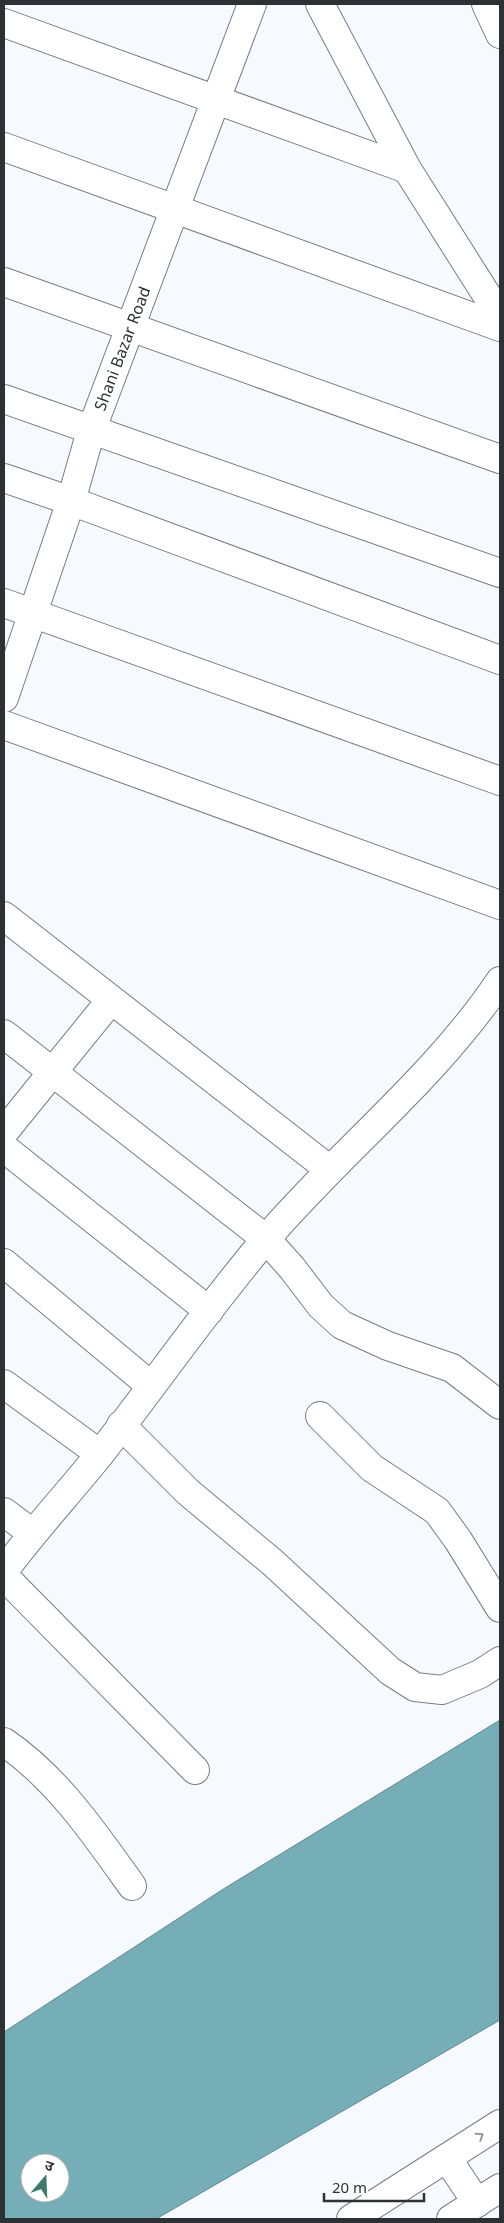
<svg xmlns="http://www.w3.org/2000/svg" width="504" height="2223" viewBox="0 0 504 2223" font-family="'Noto Sans','Noto Sans Devanagari',sans-serif">
	<style>
		.water { fill: #76aeb8; stroke: #608890; fill-rule: evenodd }
		.lines { fill: none; stroke-linecap: round; stroke-linejoin: round }
		.minor-casing { stroke: #777d84; stroke-width: 30 }
		.major-casing { stroke: #777d84; stroke-width: 30 }
		.minor { stroke: #fff; stroke-width: 28 }
		.major { stroke: #fff; stroke-width: 28 }
		.oneway { stroke: #969899 }
		.labels { text-anchor: middle; dominant-baseline: central; stroke-width: 5; stroke-linejoin: round; paint-order: stroke }
		.street-label { font-size: 16px; fill: #2e3133; stroke: #fff }
	</style>
	<rect width="100%" height="100%" fill="#f6faff"/>
	<!-- water -->
	<path class="water" d="M 500,1720 L 500,2020 L 156,2219 L 4,2219 L 4,2032 L 225,1888 ZM 30,2163 L 60,2163 L 60,2193 L 30,2193 Z"/>
	<g class="lines">
		<!-- minor casing -->
		<g class="minor-casing">
			<g id="minor">
				<path d="M 320,4 L 407,169 L 500,316"/>
				<path d="M 4,23 L 407,169"/>
				<path d="M 4,147 L 500,327"/>
				<path d="M 4,282 L 500,459"/>
				<path d="M 4,399 L 500,573"/>
				<path d="M 4,478 L 71,501 L 500,660"/>
				<path d="M 4,603 L 500,781"/>
				<path id="s1" d="M 4,698 L 71,501 L 91,431 L 252,4"/>
				<path d="M 4,725 L 500,905"/>
				<path d="M 4,916 L 330,1170"/>
				<path d="M 4,1034 L 266,1239 L 292,1268 L 321,1306 L 342,1325 L 388,1346 L 452,1368 L 500,1405"/>
				<path d="M 4,1132 L 111,1000"/>
				<path d="M 4,1148 L 209,1311"/>
				<path d="M 4,1263 L 150,1385"/>
				<path d="M 4,1384 L 100,1454"/>
				<path d="M 320,1416 L 372,1468 L 437,1511 L 458,1540 L 500,1608"/>
				<path d="M 121,1425 L 188,1492 L 272,1562 L 390,1671 L 415,1687 L 442,1690 L 480,1674 L 500,1661"/>
				<path d="M 4,1512 L 32,1533"/>
				<path d="M 4,1571 C 34,1530 68,1494 100,1454 C 156,1383 207,1308 266,1239 C 341,1151 435,1078 500,981"/>
				<path d="M 4,1576 L 195,1770"/>
				<path d="M 4,1742 C 57,1778 95,1834 132,1886"/>
				<path d="M 447,2158 L 477,2203"/>
				<path d="M 351,2219 L 500,2124"/>
				<path d="M 451,2219 L 500,2188"/>
			</g>
		</g>
		<!-- major casing -->
		<g class="major-casing">
			<path id="major" d="M 486,4 L 500,34"/>
		</g>
		<!-- minor -->
		<use href="#minor" class="minor"/>
		<!-- major -->
		<use href="#major" class="major"/>
	</g>
	<!-- one-way arrows -->
	<defs><path id="oneway-chevron" d="M-2-3.5L2.5 0L-2 3.5" fill="none" stroke-width="1.6" stroke-linecap="round" stroke-linejoin="round" transform="scale(1.25)"/></defs>
	<use class="oneway" href="#oneway-chevron" transform="translate(480 2136) rotate(-33)"/>
	<g class="labels">
		<!-- street labels -->
		<g class="street-label">
			<text stroke="none"><textPath href="#s1" startOffset="369">Shani Bazar Road</textPath></text>
		</g>
	</g>
	<!-- border -->
	<rect width="504" height="2223" fill="none" stroke="#2e3133" stroke-width="10"/>
	<!-- north arrow -->
	<g transform="translate(45 2178) rotate(19)"><circle r="24" fill="#ffffff" stroke="#abadad"/>
	<path d="M0-4L9 19L0 12L-9 19Z" fill="#3c7b68"/>
	<text y="-8" font-size="14" font-weight="bold" text-anchor="middle" fill="#2e3133">उ</text>
	</g>
	<!-- scale -->
	<path d="M324 2193v8h100v-8" fill="none" stroke="#2e3133" stroke-width="2.5"/>
	<text x="332" y="2193" font-size="15" fill="#2e3133" stroke="#ffffff" stroke-width="4" paint-order="stroke">20 m</text>
</svg>
